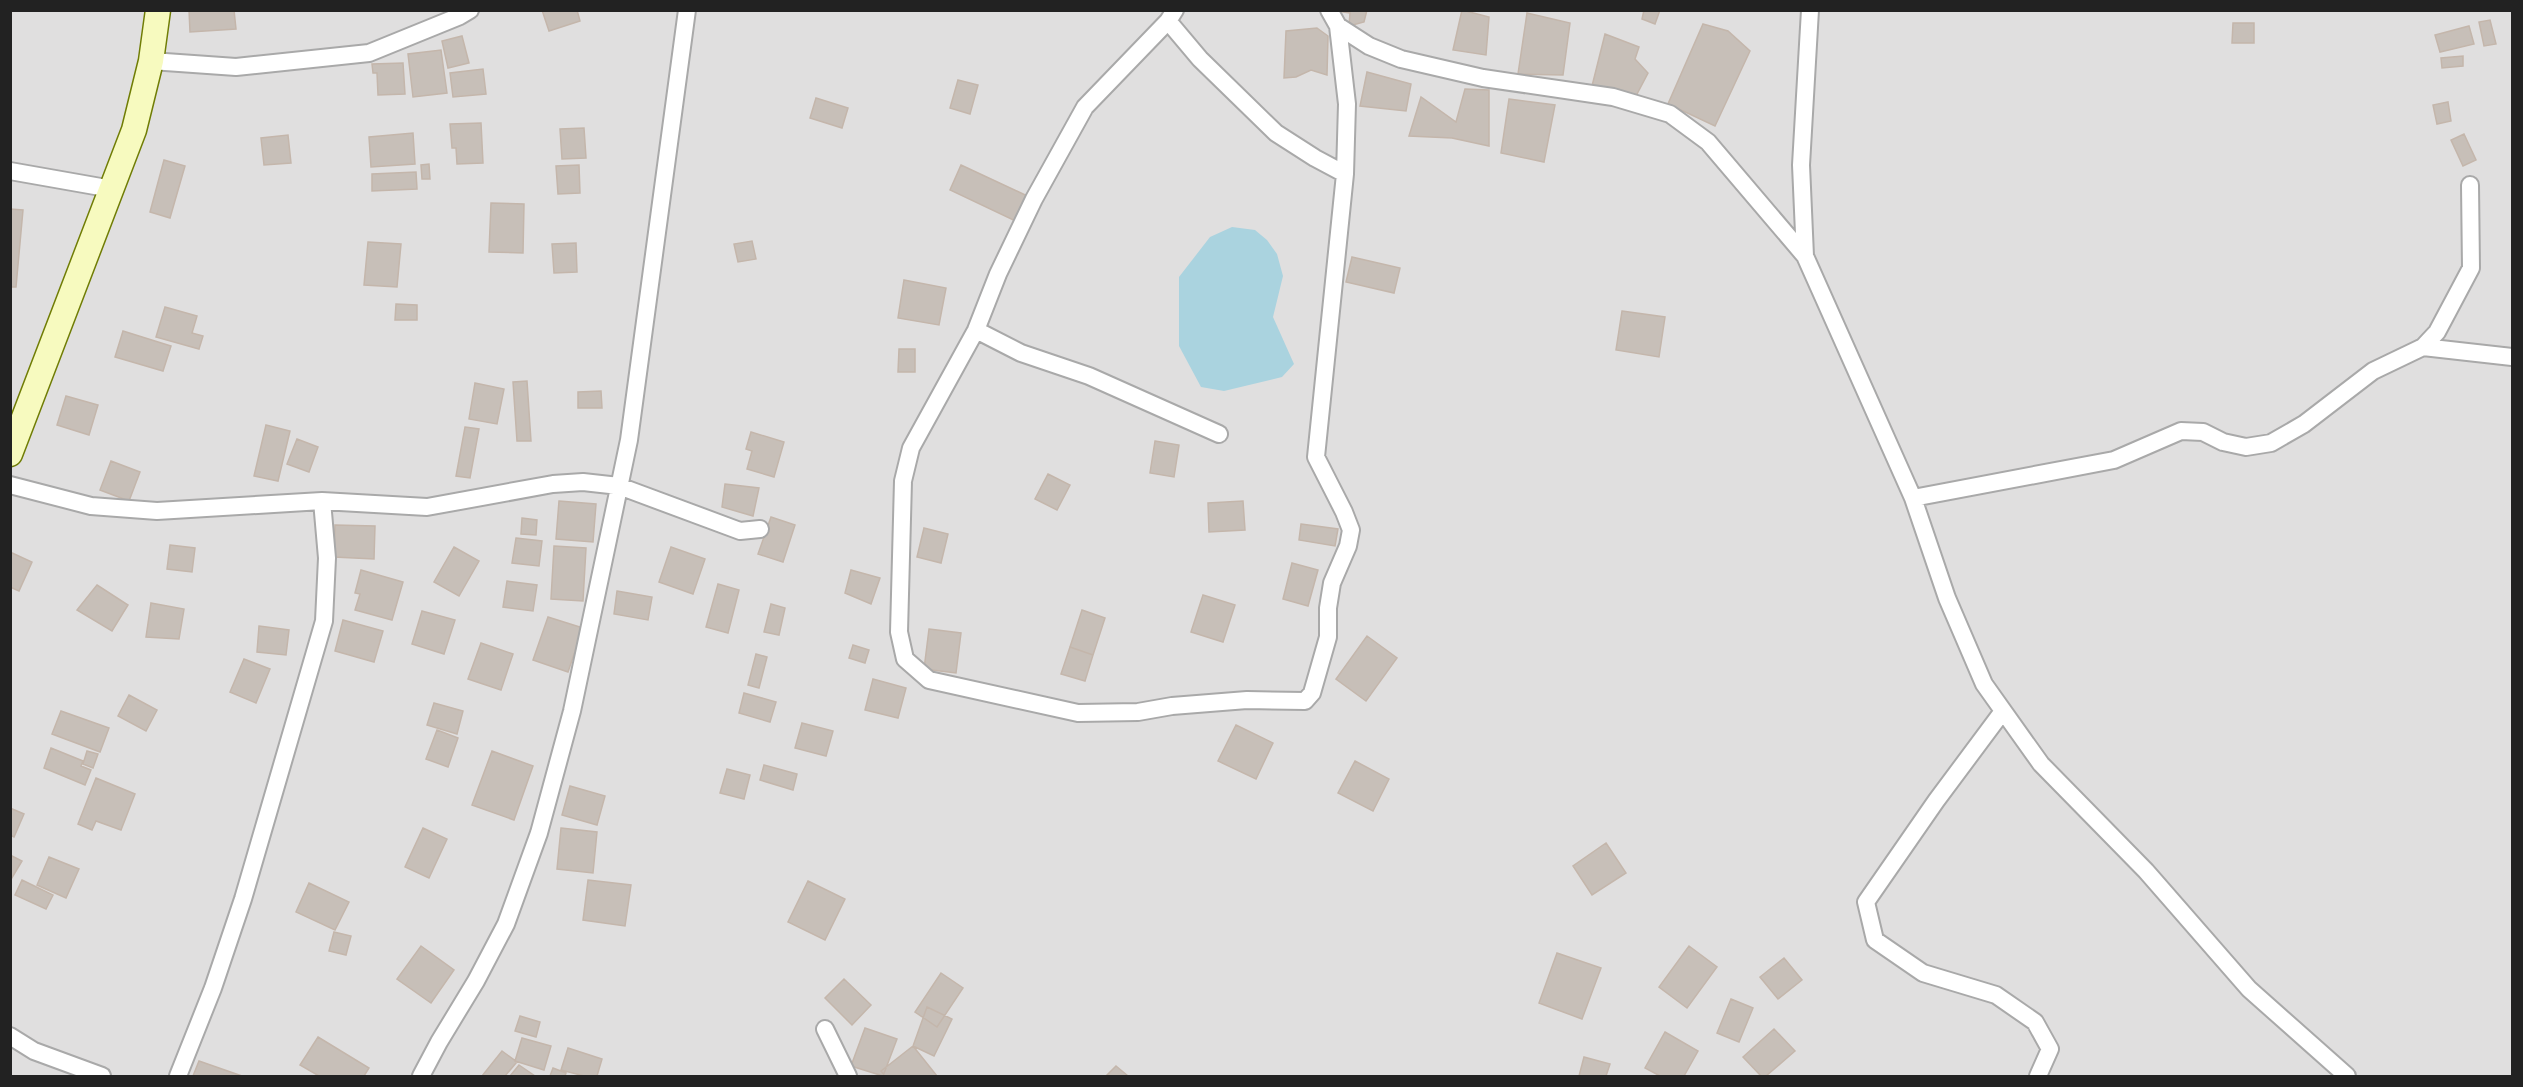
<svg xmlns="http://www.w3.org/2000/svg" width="2523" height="1087" viewBox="0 0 2523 1087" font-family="'PT Sans Narrow',sans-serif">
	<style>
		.residential { fill: #e0dfdf }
		.water { fill: #aad3df }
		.building { fill: #c7bfb8; stroke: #c4b6ab; stroke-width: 1.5 }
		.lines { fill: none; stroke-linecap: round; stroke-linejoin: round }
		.street-casing { stroke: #a9a9a9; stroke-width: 20 }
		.secondary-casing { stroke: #707d05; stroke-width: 27 }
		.street { stroke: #fff; stroke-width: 16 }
		.secondary { stroke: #f7fabf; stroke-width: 24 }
	</style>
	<rect width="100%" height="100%" fill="#f2efe9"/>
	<!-- residential -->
	<path class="residential" d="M 10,11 L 2512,11 L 2512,1076 L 11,1076 Z"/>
	<!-- water -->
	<path class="water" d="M 1232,227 L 1255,230 L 1267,240 L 1277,254 L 1283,276 L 1273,317 L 1294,364 L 1282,377 L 1224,391 L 1201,387 L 1179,346 L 1179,277 L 1210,237 Z"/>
	<!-- building -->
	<path class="building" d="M 189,10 L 234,10 L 236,29 L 190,32 Z
		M 542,10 L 577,10 L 580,21 L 549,31 Z
		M 1330,10 L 1367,10 L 1364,22 L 1349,26 L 1350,13 Z
		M 1462,10 L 1489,17 L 1486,55 L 1453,50 Z
		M 1644,10 L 1660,10 L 1655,24 L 1642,19 Z
		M 1527,13 L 1570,23 L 1563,75 L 1518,74 Z
		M 2490,20 L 2496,44 L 2484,46 L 2479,22 Z
		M 2233,23 L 2254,23 L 2254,43 L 2232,43 Z
		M 1703,24 L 1728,31 L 1750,51 L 1715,126 L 1668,104 Z
		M 2469,26 L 2474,44 L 2440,52 L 2435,35 Z
		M 1317,28 L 1328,36 L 1327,75 L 1311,70 L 1296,77 L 1284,78 L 1286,31 Z
		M 1605,34 L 1639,47 L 1635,59 L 1648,73 L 1636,96 L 1592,86 Z
		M 462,36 L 469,63 L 448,68 L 442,41 Z
		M 441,50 L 447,93 L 413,97 L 408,54 Z
		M 2463,56 L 2463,66 L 2442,68 L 2441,58 Z
		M 403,63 L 405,94 L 378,95 L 377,73 L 373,73 L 372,64 Z
		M 483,69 L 486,94 L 453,97 L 450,73 Z
		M 1367,72 L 1411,84 L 1406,111 L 1360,106 Z
		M 958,80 L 978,85 L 970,114 L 950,108 Z
		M 1465,89 L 1489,90 L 1489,146 L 1452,138 L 1409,136 L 1421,97 L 1456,122 Z
		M 816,98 L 848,108 L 842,128 L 810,118 Z
		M 1509,99 L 1555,105 L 1544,162 L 1501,153 Z
		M 2448,102 L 2451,121 L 2437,124 L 2433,105 Z
		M 481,123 L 483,163 L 457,164 L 456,148 L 452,148 L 450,124 Z
		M 584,128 L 586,158 L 562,159 L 560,129 Z
		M 413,133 L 415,164 L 371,167 L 369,137 Z
		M 2464,134 L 2476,160 L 2463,166 L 2451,140 Z
		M 288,135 L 291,163 L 264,165 L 261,138 Z
		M 164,160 L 185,166 L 170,218 L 150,212 Z
		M 429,164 L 430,179 L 422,179 L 421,165 Z
		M 579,165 L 580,193 L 558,194 L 556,166 Z
		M 961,165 L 1034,199 L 1022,224 L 950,190 Z
		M 416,172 L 417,189 L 372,191 L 372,174 Z
		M 491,203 L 524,204 L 523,253 L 489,252 Z
		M 10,209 L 23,210 L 16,287 L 10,287 Z
		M 752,241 L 756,259 L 738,262 L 734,244 Z
		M 368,242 L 401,244 L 397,287 L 364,285 Z
		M 576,243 L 577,272 L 554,273 L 552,244 Z
		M 1352,257 L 1400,268 L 1394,293 L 1346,282 Z
		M 904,280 L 946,288 L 939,325 L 898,318 Z
		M 396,304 L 417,305 L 417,320 L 395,320 Z
		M 165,307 L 197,316 L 192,333 L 203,336 L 199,349 L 156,337 Z
		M 1622,311 L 1665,317 L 1659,357 L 1616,350 Z
		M 123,331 L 171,346 L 163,371 L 115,357 Z
		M 899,349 L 915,349 L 915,372 L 898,372 Z
		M 527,381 L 531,441 L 517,441 L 513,382 Z
		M 475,383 L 504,389 L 497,424 L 469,419 Z
		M 601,391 L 602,408 L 578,408 L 578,392 Z
		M 66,396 L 98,405 L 89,435 L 57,425 Z
		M 266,425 L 290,431 L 278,481 L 254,476 Z
		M 465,427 L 479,429 L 470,478 L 456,476 Z
		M 751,432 L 784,442 L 774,477 L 747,469 L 752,451 L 746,449 Z
		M 297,439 L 318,447 L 309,472 L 287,464 Z
		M 1155,441 L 1179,445 L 1174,477 L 1150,473 Z
		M 111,461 L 140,472 L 129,501 L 100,490 Z
		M 1048,474 L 1070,485 L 1057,510 L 1035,499 Z
		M 725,484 L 759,488 L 753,516 L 722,507 Z
		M 559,501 L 596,504 L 593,542 L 556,539 Z
		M 1243,501 L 1245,530 L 1209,532 L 1208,503 Z
		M 771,517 L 795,525 L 783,562 L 758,554 Z
		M 522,518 L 537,520 L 536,535 L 521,534 Z
		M 1301,524 L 1338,529 L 1335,546 L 1299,540 Z
		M 335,525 L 375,526 L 374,559 L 334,557 Z
		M 924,528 L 948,534 L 941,563 L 917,557 Z
		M 516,538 L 542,541 L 539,566 L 512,563 Z
		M 170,545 L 195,548 L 192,572 L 167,569 Z
		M 554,546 L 586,548 L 583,601 L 551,599 Z
		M 454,547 L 479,561 L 459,596 L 434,582 Z
		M 671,547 L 705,559 L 693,594 L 659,582 Z
		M 10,552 L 32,562 L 19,591 L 10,587 Z
		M 1292,563 L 1318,570 L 1308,606 L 1283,599 Z
		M 361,570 L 403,582 L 392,620 L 355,610 L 360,594 L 355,593 Z
		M 851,570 L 880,578 L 871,604 L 845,593 Z
		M 507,581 L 537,585 L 533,611 L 503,607 Z
		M 718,584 L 739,590 L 728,633 L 706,627 Z
		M 97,585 L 128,605 L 112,631 L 77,610 Z
		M 617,591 L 652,597 L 648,620 L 614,614 Z
		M 1203,595 L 1235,605 L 1223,642 L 1191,632 Z
		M 151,603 L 184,609 L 179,639 L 146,637 Z
		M 771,604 L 785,608 L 779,635 L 764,632 Z
		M 1082,610 L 1105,618 L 1093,655 L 1070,647 Z
		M 422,611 L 455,620 L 444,654 L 412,644 Z
		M 548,617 L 583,628 L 568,672 L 533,660 Z
		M 343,620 L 383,631 L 374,662 L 335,651 Z
		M 259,626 L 289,630 L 286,655 L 257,652 Z
		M 929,629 L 961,633 L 956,673 L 924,669 Z
		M 1367,636 L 1397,658 L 1366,701 L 1336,679 Z
		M 481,643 L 513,654 L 501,690 L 468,679 Z
		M 853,645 L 869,650 L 865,663 L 849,658 Z
		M 1070,647 L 1093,655 L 1085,681 L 1061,674 Z
		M 756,654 L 767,657 L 759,688 L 748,685 Z
		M 244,659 L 270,669 L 256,703 L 230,692 Z
		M 873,679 L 906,688 L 898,718 L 865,710 Z
		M 744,693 L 776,702 L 770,722 L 739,713 Z
		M 129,695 L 157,710 L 146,731 L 118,716 Z
		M 434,703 L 463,711 L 457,734 L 427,725 Z
		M 61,711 L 109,728 L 100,752 L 52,734 Z
		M 802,723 L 833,731 L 826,756 L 795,748 Z
		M 1236,725 L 1273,743 L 1256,779 L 1218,761 Z
		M 437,730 L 458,738 L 448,767 L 426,759 Z
		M 51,748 L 83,761 L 81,766 L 91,770 L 85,785 L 44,768 Z
		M 87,751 L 98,754 L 93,768 L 83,764 Z
		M 492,751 L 533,766 L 514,820 L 472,805 Z
		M 1355,761 L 1389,779 L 1373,811 L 1338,793 Z
		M 764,765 L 797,774 L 793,790 L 760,780 Z
		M 727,769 L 750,775 L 744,799 L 720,793 Z
		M 96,778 L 135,794 L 121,830 L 96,821 L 92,830 L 78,824 Z
		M 570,786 L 605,796 L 597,825 L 562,815 Z
		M 10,808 L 24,814 L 14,837 L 10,835 Z
		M 423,828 L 447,839 L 429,878 L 405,867 Z
		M 561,828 L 597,832 L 593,873 L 557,869 Z
		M 1606,843 L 1626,873 L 1592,895 L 1573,866 Z
		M 10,855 L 22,861 L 10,881 Z
		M 49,857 L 79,869 L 66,898 L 37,885 Z
		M 22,880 L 53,895 L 46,909 L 15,895 Z
		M 588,880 L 631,885 L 625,926 L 583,920 Z
		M 808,881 L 845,899 L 825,940 L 788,922 Z
		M 309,883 L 349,902 L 335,930 L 296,912 Z
		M 334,932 L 351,936 L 346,955 L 329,951 Z
		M 421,946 L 454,970 L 431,1003 L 397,979 Z
		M 1689,946 L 1717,967 L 1687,1008 L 1659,987 Z
		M 1557,953 L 1601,968 L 1582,1019 L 1539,1003 Z
		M 1784,958 L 1802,980 L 1778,999 L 1760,977 Z
		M 941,973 L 963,988 L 937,1027 L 915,1012 Z
		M 844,979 L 871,1005 L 852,1025 L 825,998 Z
		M 1731,999 L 1753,1008 L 1739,1042 L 1717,1033 Z
		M 927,1007 L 952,1019 L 934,1056 L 913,1046 Z
		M 520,1016 L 540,1022 L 536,1037 L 515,1031 Z
		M 865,1028 L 897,1039 L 883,1076 L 851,1066 Z
		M 1774,1029 L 1795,1051 L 1766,1076 L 1761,1076 L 1743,1057 Z
		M 1665,1032 L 1698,1051 L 1684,1076 L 1660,1076 L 1645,1068 Z
		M 318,1037 L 369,1068 L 364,1076 L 319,1076 L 300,1065 Z
		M 522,1038 L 551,1046 L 544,1070 L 515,1061 Z
		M 913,1046 L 937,1076 L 885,1076 L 881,1071 Z
		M 568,1048 L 602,1059 L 597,1076 L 584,1076 L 561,1070 Z
		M 502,1051 L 517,1062 L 505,1076 L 482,1076 Z
		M 1584,1057 L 1610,1064 L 1606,1076 L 1579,1076 Z
		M 199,1061 L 242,1076 L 193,1076 Z
		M 519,1065 L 535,1076 L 510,1076 Z
		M 1116,1066 L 1128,1076 L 1106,1076 Z
		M 553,1068 L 566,1073 L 565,1076 L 550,1076 Z"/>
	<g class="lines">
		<!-- street casing -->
		<g class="street-casing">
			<path id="street" d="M 1175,10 L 1168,21 L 1085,107 L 1034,199 L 998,274 L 976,330 L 911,448 L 903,481 L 899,632 L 905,659 L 929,680 L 1078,713 L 1138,712 L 1172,706 L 1247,700 L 1305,701 L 1312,693 L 1328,637 L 1328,608 L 1332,583 L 1348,546 L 1351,530 L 1344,512 L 1316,457 L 1345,174 L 1347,104 L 1338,26
				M 1329,10 L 1338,26 L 1369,46 L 1401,59 L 1483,78 L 1613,97 L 1670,114 L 1708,142 L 1805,256
				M 1810,10 L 1801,165 L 1805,256 L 1913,498 L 1947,598 L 1984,684 L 2041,764 L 2146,871 L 2249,989 L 2347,1076
				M 1168,21 L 1200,59 L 1276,133 L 1315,158 L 1345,174
				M 151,61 L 236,67 L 369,53 L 460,16 L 470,10
				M 10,171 L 112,189
				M 976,330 L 1021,353 L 1089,376 L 1219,434
				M 2423,347 L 2512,357
				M 10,485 L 91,506 L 157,511 L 322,501 L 327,558 L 324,621 L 243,899 L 213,988 L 178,1076
				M 1913,498 L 2114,460 L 2181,431 L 2203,432 L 2223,442 L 2246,447 L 2271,443 L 2304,424 L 2373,371 L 2423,347 L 2437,332 L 2471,268 L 2470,185
				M 322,501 L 427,507 L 553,484 L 583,482 L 619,486 L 740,531 L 760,529
				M 2003,711 L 1936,801 L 1866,902 L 1875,940 L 1923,973 L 1996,995 L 2035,1022 L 2050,1049 L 2038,1076
				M 825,1029 L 848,1076
				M 10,1036 L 34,1051 L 102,1076
				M 421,1076 L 439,1042 L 476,981 L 506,924 L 539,833 L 572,711 L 629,440 L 687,10"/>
		</g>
		<!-- secondary casing -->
		<g class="secondary-casing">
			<path id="secondary" d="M 10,454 L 134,130 L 151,61 L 158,10"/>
		</g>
		<!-- street -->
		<use href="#street" class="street"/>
		<!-- secondary -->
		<use href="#secondary" class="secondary"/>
	</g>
	<!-- border -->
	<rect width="2523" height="1087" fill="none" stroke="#222222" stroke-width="24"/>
</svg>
